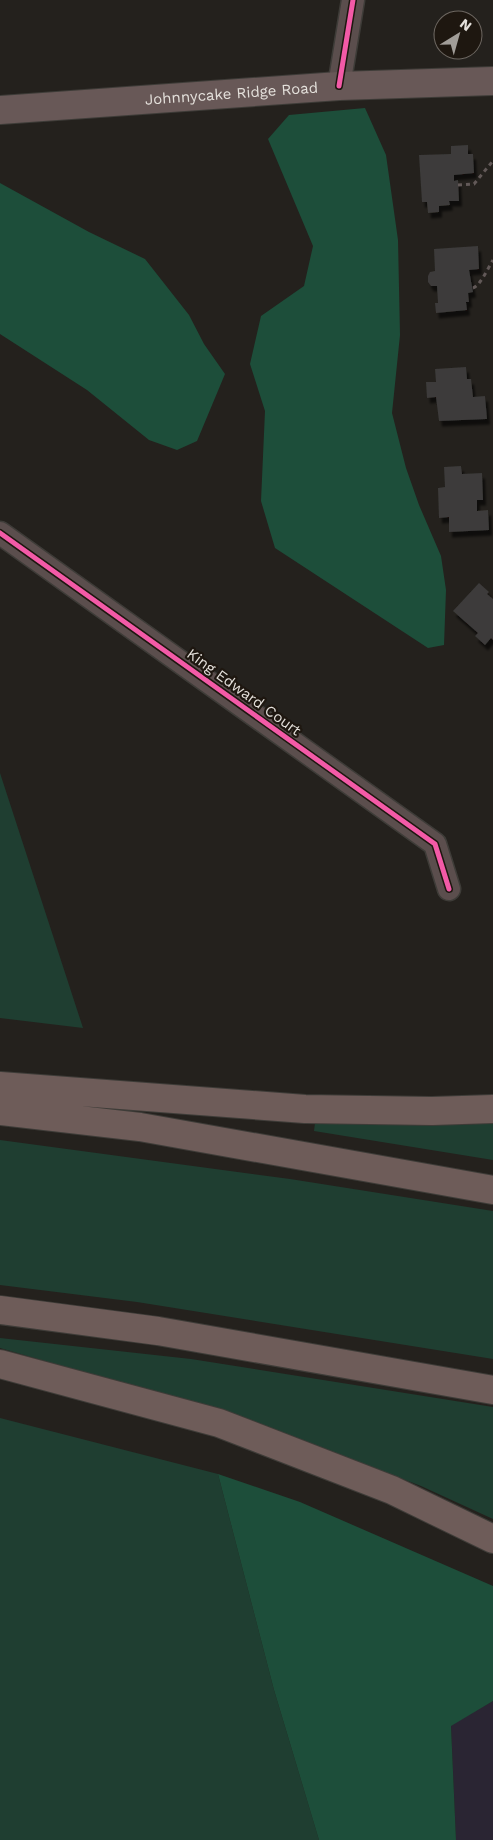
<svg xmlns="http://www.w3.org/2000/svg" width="493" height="1840" viewBox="0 0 493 1840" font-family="'Work Sans',sans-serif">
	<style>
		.commercial { fill: #2a2533 }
		.green { fill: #1f3e31 }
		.forest { fill: #1d4e3a }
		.building { fill: #3c3b3a; filter: url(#shadow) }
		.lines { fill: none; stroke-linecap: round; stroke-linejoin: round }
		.minor-casing { stroke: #3e3c38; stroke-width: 25 }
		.secondary-casing { stroke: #3e3c38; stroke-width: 30 }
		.motorway-casing { stroke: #3e3c38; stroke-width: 30 }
		.path { stroke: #625958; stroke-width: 3; stroke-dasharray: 4 4; stroke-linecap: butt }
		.minor { stroke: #5b4e4d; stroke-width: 22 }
		.secondary { stroke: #685857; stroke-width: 28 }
		.motorway { stroke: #6e5c59; stroke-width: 28 }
		.cycleway-casing { stroke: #1e1710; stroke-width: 8 }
		.cycleway { stroke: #f35aa7; stroke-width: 5 }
		.labels { text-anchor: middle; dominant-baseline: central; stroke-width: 4.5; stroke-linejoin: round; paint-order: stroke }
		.street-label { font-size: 15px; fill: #e4e0db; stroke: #1e1710 }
	</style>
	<defs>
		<filter id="shadow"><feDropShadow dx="3" dy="5.5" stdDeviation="1" flood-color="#0009"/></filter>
	</defs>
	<rect width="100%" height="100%" fill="#24211d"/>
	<!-- commercial -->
	<path class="commercial" d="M 493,1701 L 493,1840 L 456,1840 L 451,1725 Z"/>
	<!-- green -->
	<path class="green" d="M 0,773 L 83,1028 L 0,1018 Z
		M 315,1123 L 456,1125 L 493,1123 L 493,1160 L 314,1131 Z
		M 0,1140 L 290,1179 L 493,1211 L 493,1359 L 137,1302 L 0,1285 Z
		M 0,1338 L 191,1359 L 493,1407 L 493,1519 L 421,1486 L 330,1451 L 152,1392 L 0,1348 Z
		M 0,1418 L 218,1474 L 274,1690 L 319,1840 L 0,1840 Z"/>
	<!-- forest -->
	<path class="forest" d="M 365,108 L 386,155 L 398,240 L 400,335 L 392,413 L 406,468 L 419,505 L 441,556 L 446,590 L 444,645 L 428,648 L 275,548 L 261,501 L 265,411 L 250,364 L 261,316 L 304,286 L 313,246 L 268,139 L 289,115 Z
		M 0,183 L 89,232 L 145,259 L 189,315 L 204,344 L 225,374 L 197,441 L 177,450 L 149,440 L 87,390 L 0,334 Z
		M 218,1474 L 300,1502 L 493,1586 L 493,1701 L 451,1726 L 456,1840 L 319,1840 L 274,1690 Z"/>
	<!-- building -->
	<path class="building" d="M 468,145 L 468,154 L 473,154 L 474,173 L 454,175 L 454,181 L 458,180 L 459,201 L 449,201 L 450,205 L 439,206 L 439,212 L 428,213 L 427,202 L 422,202 L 419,155 L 451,154 L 451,146 Z
		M 478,246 L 479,269 L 469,270 L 473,292 L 468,293 L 469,302 L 466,302 L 467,310 L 436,313 L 435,303 L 438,303 L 437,286 L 431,286 L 428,282 L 428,276 L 430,272 L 435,271 L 434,249 Z
		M 466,367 L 467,379 L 471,379 L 473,397 L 485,396 L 487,419 L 439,421 L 436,397 L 427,398 L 426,382 L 436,382 L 435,369 Z
		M 461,466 L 462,474 L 482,473 L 483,500 L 477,500 L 477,511 L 488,510 L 489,530 L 449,532 L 449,517 L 439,518 L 438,488 L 445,487 L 444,467 Z
		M 479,583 L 489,592 L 487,594 L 493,599 L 493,640 L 491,638 L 485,645 L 475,636 L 478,633 L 453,611 Z"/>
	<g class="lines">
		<!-- minor casing -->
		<g class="minor-casing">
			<path id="minor" d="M 339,86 L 353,0
				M 0,533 L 435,844 L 449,889"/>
		</g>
		<!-- secondary casing -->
		<g class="secondary-casing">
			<g id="secondary">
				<path id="s1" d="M 0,110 L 339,86 L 493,81"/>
			</g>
		</g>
		<!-- motorway casing -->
		<g class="motorway-casing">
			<path id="motorway" d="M 0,1086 L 305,1109 L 432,1111 L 493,1109
				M 0,1111 L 140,1127 L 493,1190
				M 0,1310 L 158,1331 L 493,1390
				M 0,1364 L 219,1423 L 392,1490 L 493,1539"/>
		</g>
		<!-- path -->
		<path class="path" d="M 458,185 L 474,184 L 492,162
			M 473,288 C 480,286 488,268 493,260"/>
		<!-- minor -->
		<use href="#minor" class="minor"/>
		<!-- secondary -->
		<use href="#secondary" class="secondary"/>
		<!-- motorway -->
		<use href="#motorway" class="motorway"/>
		<!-- cycleway casing -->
		<g class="cycleway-casing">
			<path id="cycleway" d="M 339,86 L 353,0
				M 0,533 L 435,844 L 449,889"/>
		</g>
		<!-- cycleway -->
		<use href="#cycleway" class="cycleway"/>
	</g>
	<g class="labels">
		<!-- street labels -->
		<g class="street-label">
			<text stroke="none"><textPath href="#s1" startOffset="232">Johnnycake Ridge Road</textPath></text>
			<text transform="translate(244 692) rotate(36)">King Edward Court</text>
		</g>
	</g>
	<!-- north arrow -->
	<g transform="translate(458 35) rotate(37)"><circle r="24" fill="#1e1710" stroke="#6d6761"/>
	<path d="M0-4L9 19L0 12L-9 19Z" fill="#a19d98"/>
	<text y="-8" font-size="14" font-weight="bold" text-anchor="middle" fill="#e4e0db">N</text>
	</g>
</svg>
